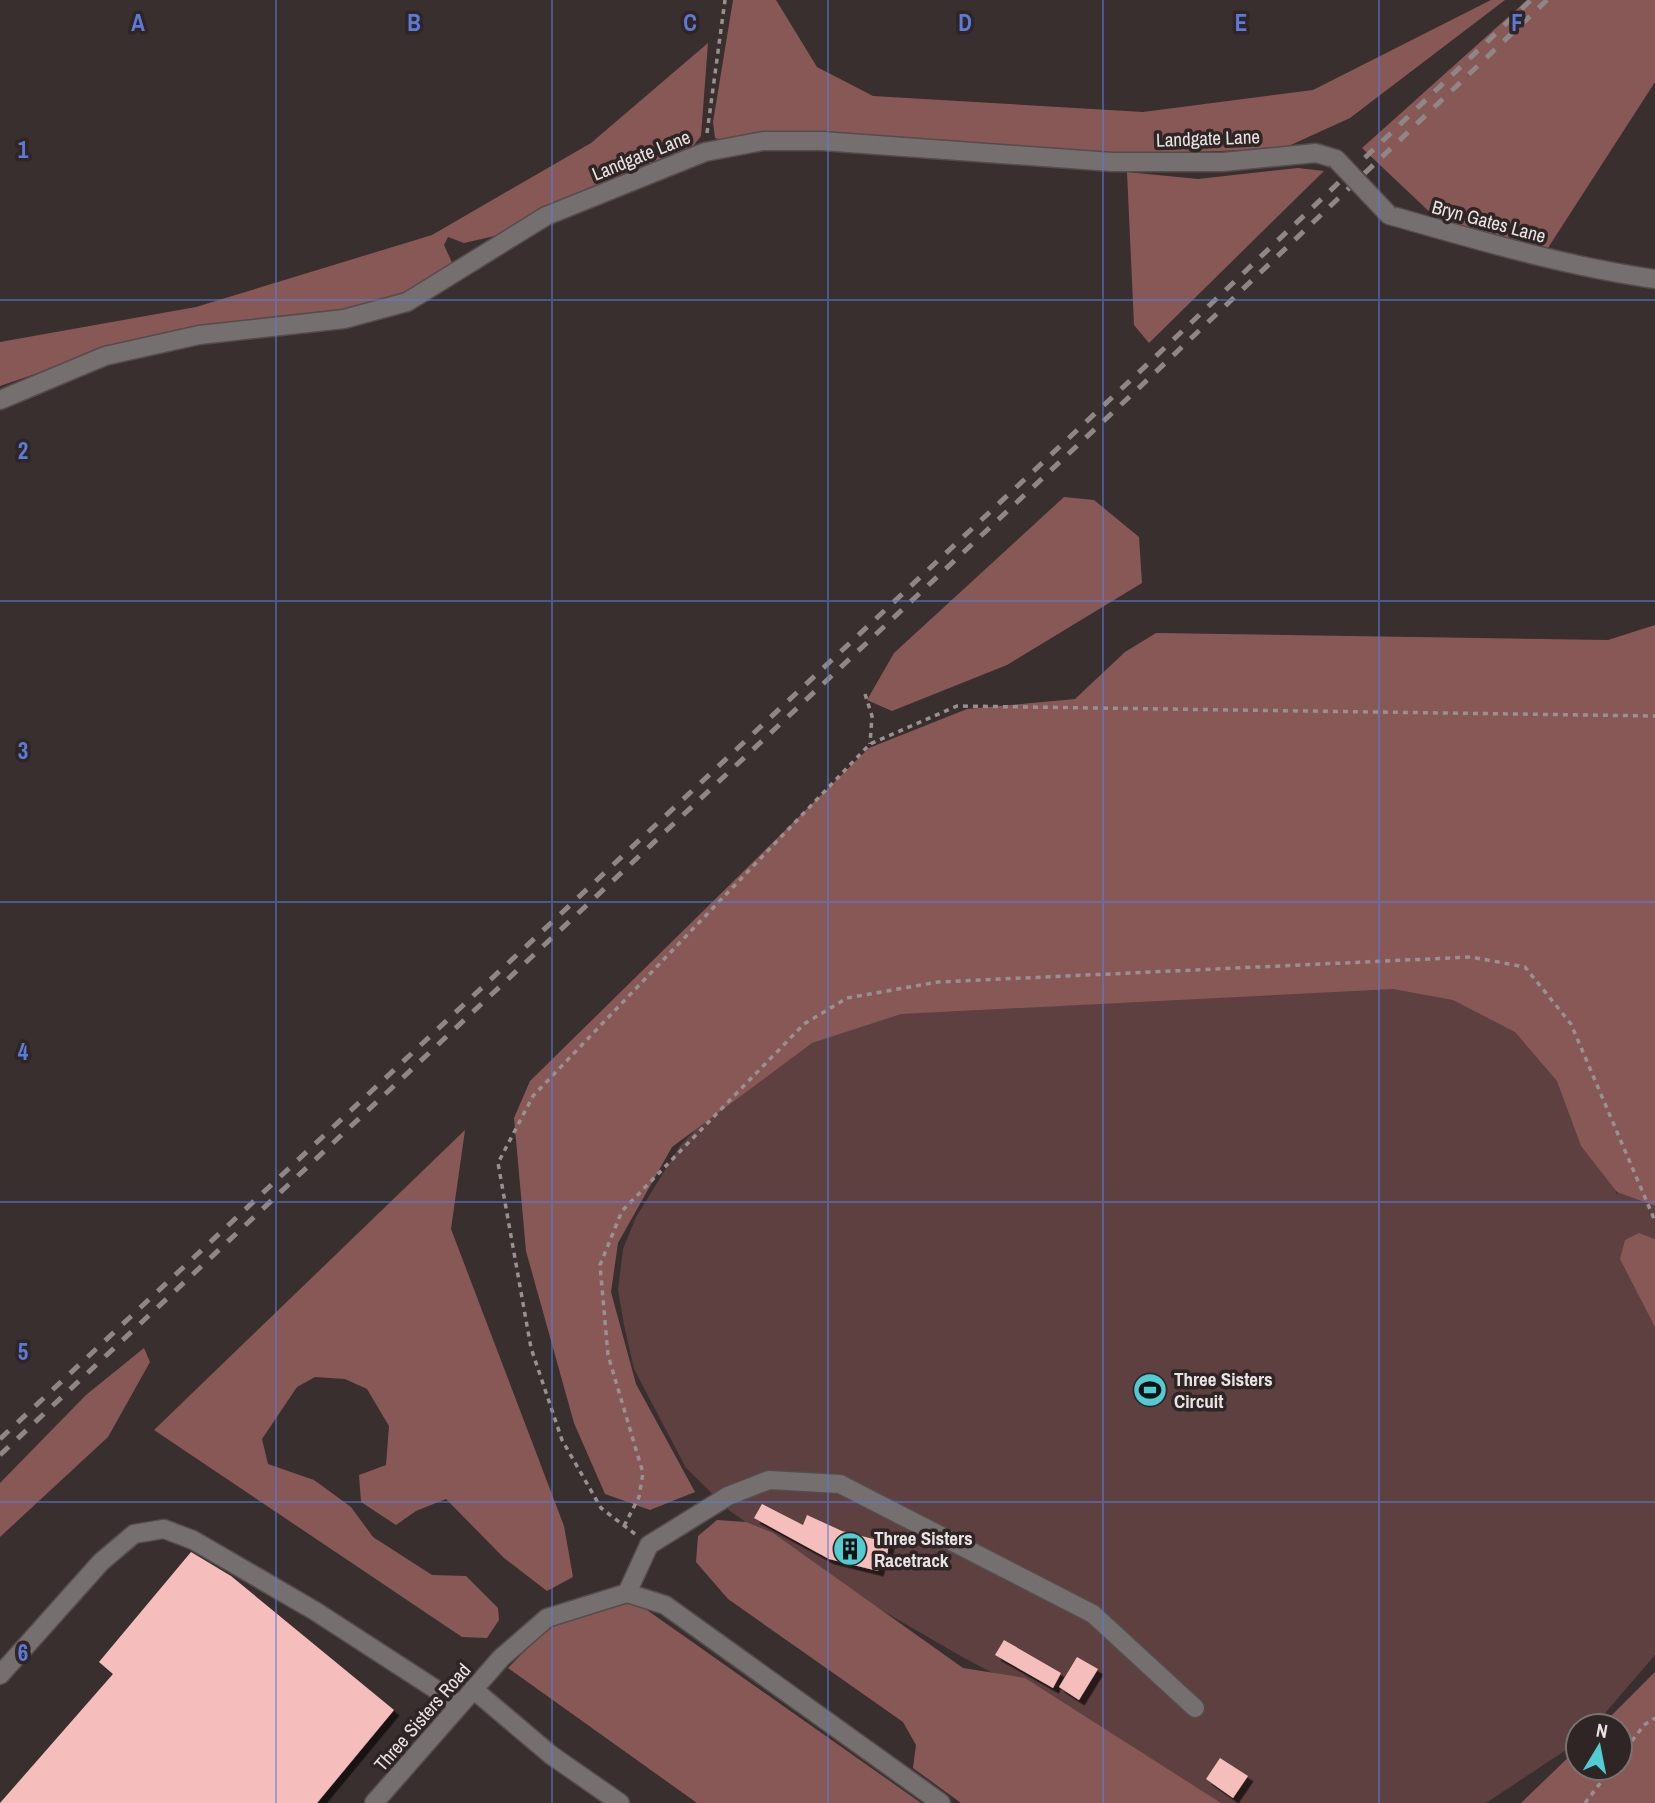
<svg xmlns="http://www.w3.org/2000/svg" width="1655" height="1803" viewBox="0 0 1655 1803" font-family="'Archivo Narrow',sans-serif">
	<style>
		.green { fill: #5d403f }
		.forest { fill: #885857 }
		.building { fill: #f5bebc; filter: url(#shadow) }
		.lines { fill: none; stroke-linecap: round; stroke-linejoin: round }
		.minor-casing { stroke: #554c4b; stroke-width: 21 }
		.path { stroke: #999090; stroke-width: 3.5; stroke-dasharray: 5 5; stroke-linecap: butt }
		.minor { stroke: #756f6f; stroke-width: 18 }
		.rail { stroke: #8f8686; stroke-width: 5; stroke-dasharray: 12 12; stroke-linecap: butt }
		.minor-bridge-casing { stroke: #554c4b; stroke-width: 21; stroke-linecap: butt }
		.minor-bridge { stroke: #756f6f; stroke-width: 18 }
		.grid { fill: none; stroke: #5a7bdb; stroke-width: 2; stroke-opacity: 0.55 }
		.labels { text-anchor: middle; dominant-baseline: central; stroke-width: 7; stroke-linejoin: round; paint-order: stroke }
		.street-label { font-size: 19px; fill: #eae3e3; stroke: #2f2525 }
		.poi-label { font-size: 19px; font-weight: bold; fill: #eae3e3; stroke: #2f2525; text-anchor: start }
		.grid-label { font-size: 23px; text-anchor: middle; font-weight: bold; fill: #5a7bdb; stroke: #2f2525; stroke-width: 7; stroke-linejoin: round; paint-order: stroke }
	</style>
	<defs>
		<filter id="shadow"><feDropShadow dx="5.5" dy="5.5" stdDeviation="0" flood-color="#0009"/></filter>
	</defs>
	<rect width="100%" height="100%" fill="#392f2e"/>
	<!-- green -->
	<path class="green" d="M 1380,984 L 1447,994 L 1499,1017 L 1557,1066 L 1611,1174 L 1617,1195 L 1618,1192 L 1655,1206 L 1655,1239 L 1639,1233 L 1655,1317 L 1655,1655 L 1594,1726 L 1578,1726 L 1578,1740 L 1572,1746 L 1486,1803 L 1210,1803 L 1045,1700 L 964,1658 L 821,1575 L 730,1511 L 686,1468 L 634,1369 L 624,1325 L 618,1290 L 623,1249 L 636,1217 L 680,1146 L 711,1113 L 821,1034 L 891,1010 Z"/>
	<!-- forest -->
	<path class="forest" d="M 733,0 L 776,0 L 817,67 L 873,96 L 1143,112 L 1313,90 L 1491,0 L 1505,0 L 1350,118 L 1282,149 L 1126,154 L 727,141 L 715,138 L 713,122 Z
		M 1527,0 L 1655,0 L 1655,82 L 1546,251 L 1437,219 L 1362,148 Z
		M 708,43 L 701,136 L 690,150 L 499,235 L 464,243 L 448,237 L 444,245 L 454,267 L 409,297 L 358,312 L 73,361 L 0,386 L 0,342 L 196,307 L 432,235 L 591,143 Z
		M 1298,168 L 1324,171 L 1149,343 L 1134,325 L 1127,172 L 1198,179 Z
		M 1064,497 L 1094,500 L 1139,537 L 1142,583 L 1007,665 L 892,711 L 867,700 L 894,653 Z
		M 1655,625 L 1655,1206 L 1617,1192 L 1581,1146 L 1557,1081 L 1515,1032 L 1453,1000 L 1393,989 L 901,1014 L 812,1043 L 672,1147 L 618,1243 L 611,1292 L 636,1384 L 695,1492 L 650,1510 L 605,1494 L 574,1423 L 526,1251 L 514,1118 L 530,1081 L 869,748 L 967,709 L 1075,699 L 1125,652 L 1156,633 L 1608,640 Z
		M 465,1130 L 451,1229 L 564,1526 L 573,1577 L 547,1591 L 504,1558 L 446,1499 L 416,1511 L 396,1525 L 361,1502 L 359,1475 L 386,1465 L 389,1426 L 367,1389 L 345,1379 L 315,1377 L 297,1387 L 262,1439 L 268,1464 L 314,1480 L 351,1507 L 373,1537 L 432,1575 L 466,1576 L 498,1608 L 499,1620 L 487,1638 L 462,1637 L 154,1430 Z
		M 1639,1233 L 1655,1239 L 1655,1327 L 1620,1259 L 1625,1240 Z
		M 144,1348 L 150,1362 L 108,1437 L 0,1537 L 0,1483 L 86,1395 Z
		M 717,1520 L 746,1522 L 773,1533 L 963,1668 L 1025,1678 L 1221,1803 L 961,1803 L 913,1768 L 916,1745 L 903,1722 L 728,1599 L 696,1562 L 698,1536 Z
		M 637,1603 L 921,1803 L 697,1803 L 508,1668 L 551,1624 L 596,1607 Z
		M 1655,1672 L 1655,1803 L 1521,1803 L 1578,1748 L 1578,1768 L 1620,1768 L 1620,1726 L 1601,1726 Z"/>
	<!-- building -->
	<path class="building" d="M 762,1504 L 803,1525 L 807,1515 L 842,1531 L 889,1543 L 887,1556 L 882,1555 L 878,1571 L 829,1559 L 754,1518 Z
		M 191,1552 L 231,1576 L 394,1710 L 317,1803 L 0,1803 L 113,1674 L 99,1662 Z
		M 1004,1640 L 1061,1673 L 1053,1688 L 995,1655 Z
		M 1077,1657 L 1098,1669 L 1079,1700 L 1059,1687 Z
		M 1220,1758 L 1248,1776 L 1233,1798 L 1206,1779 Z"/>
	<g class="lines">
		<!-- minor casing -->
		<g class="minor-casing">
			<path id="minor" d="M 1389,215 C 1477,240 1564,266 1655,279
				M 0,400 L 105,356 L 199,335 L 344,319 L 407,302 L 546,216 L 705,152 L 763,141 L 822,141 L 1112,162 L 1223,162 L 1316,153 L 1336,159
				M 627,1593 L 649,1545 L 728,1496 L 769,1480 L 840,1484 L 1093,1614 L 1195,1708
				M 0,1675 L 101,1562 L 134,1534 L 164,1529 L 193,1540 L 315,1611 L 460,1705
				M 473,1689 L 551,1755 L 620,1803
				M 374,1803 L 501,1658 L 547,1618 L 627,1593 L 665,1605 L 941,1803"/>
		</g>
		<!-- path -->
		<path class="path" d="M 707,133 L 725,0
			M 865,694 L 872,716 L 870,744
			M 624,1526 L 639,1497 L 643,1473 L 608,1355 L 600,1265 L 622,1211 L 804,1024 L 847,998 L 938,982 L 1471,957 L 1525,967 L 1571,1024 L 1655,1221
			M 635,1534 L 601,1508 L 562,1440 L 531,1348 L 498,1163 L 533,1096 L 870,744 L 957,706 L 1655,716
			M 1620,1757 L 1644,1725 L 1655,1718
			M 1585,1803 L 1612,1768"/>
		<!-- minor -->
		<use href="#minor" class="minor"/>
		<!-- rail -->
		<path class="rail" d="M 0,1439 L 1135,376 L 1531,0
			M 0,1455 L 1143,384 L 1547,0"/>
		<!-- minor-bridge casing -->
		<g class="minor-bridge-casing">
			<path id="minor-bridge" d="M 1336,159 L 1389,215"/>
		</g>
		<!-- minor-bridge -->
		<use href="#minor-bridge" class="minor-bridge"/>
	</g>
	<!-- grid -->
	<path class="grid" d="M 276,0 L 276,1803M 552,0 L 552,1803M 828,0 L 828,1803M 1103,0 L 1103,1803M 1379,0 L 1379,1803M 0,300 L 1655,300M 0,601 L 1655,601M 0,902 L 1655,902M 0,1202 L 1655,1202M 0,1502 L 1655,1502"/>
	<!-- icons -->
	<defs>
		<g id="stadium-disc" transform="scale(1.75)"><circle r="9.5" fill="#51ccd3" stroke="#2f2525"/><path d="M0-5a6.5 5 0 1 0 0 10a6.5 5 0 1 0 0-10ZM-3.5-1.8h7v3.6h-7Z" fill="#111"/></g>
		<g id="building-disc" transform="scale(1.75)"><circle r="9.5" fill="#51ccd3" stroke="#2f2525"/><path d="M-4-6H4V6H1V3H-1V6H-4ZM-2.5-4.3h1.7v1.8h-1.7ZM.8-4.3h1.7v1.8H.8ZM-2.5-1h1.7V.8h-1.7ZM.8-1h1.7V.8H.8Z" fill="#111"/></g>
	</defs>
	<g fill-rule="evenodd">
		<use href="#stadium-disc" x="1150" y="1390"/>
		<use href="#building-disc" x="850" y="1549"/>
	</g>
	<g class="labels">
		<!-- street labels -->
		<g class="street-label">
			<text transform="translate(1208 138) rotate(-2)">Landgate Lane</text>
			<text transform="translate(641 155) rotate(-22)">Landgate Lane</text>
			<text transform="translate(1489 221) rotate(15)">Bryn Gates Lane</text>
			<text transform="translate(422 1717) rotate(-49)">Three Sisters Road</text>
		</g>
		<!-- poi labels -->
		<g class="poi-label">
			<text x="1174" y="1379">Three Sisters<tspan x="1174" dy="22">Circuit</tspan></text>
			<text x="874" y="1538">Three Sisters<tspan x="874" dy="22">Racetrack</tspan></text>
		</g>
	</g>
	<g class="grid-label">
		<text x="138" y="31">A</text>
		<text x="414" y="31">B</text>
		<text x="690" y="31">C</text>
		<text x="965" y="31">D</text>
		<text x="1241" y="31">E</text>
		<text x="1517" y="31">F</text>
		<text x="23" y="158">1</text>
		<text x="23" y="459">2</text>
		<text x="23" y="759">3</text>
		<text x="23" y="1060">4</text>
		<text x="23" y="1360">5</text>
		<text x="23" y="1661">6</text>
	</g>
	<!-- north arrow -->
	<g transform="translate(1599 1747) rotate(10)"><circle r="33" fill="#2f2525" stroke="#7a7171" stroke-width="2"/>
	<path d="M0-5L12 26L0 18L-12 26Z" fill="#51ccd3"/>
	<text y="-10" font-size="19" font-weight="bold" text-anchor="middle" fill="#eae3e3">N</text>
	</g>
</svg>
